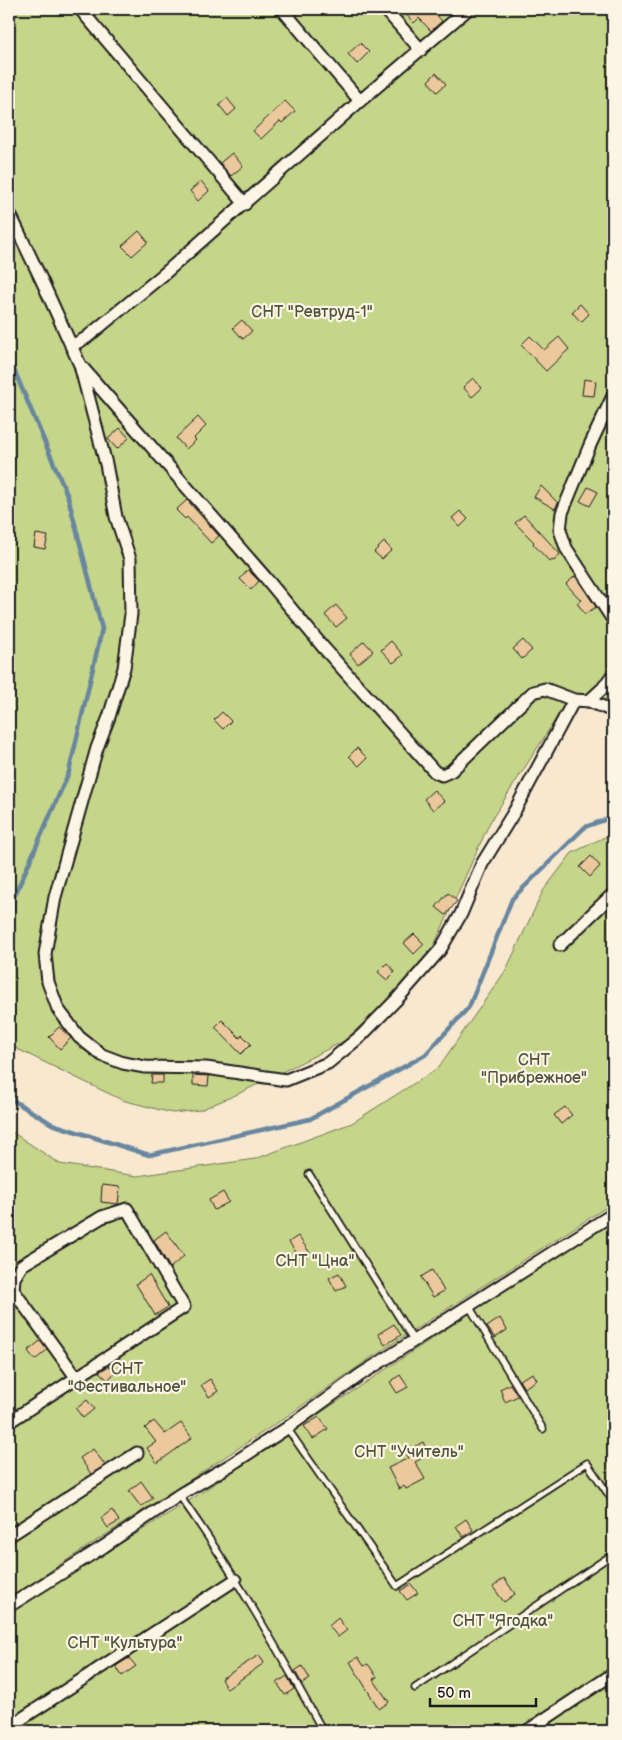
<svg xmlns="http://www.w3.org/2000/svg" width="622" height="1740" viewBox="0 0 622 1740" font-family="'Balsamiq Sans',sans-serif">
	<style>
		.green { fill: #c5d589; stroke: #707852 }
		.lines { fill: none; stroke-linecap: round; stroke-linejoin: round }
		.stream { stroke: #68869f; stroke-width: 4.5 }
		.building { fill: #ebc99c; stroke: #1c1c1c }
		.service-casing { stroke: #1c1c1c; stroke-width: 9 }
		.minor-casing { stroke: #1c1c1c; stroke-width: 15 }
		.service { stroke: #fcf5e5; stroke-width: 5.5 }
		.minor { stroke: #fcf5e5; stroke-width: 11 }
		.labels { text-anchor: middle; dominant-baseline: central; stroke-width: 4.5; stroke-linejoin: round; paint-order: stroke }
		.park-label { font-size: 16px; fill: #4f543d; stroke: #fcf5e5 }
	</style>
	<rect width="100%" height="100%" fill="#f7e8cf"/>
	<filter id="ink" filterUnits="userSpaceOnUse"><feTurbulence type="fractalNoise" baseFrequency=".02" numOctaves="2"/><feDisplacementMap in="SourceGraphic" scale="10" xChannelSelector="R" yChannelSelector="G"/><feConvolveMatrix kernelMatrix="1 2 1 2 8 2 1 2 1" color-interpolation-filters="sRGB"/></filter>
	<g filter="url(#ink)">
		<!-- green -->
		<path class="green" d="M 9,9 L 613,9 L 613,714 L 566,703 L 490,822 L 433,948 L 392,997 L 344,1041 L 238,1094 L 200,1110 L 172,1113 L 122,1100 L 9,1045 Z
			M 613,833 L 613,1203 L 375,1355 L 280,1421 L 9,1598 L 9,1130 L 60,1164 L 137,1176 L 255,1159 L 352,1123 L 438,1068 L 506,970 L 543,891 L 572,853 Z
			M 613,1221 L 613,1731 L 9,1731 L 9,1613 L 187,1502 L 467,1315 Z"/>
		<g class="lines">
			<!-- stream -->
			<path class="stream" d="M 9,358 L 68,497 L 102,629 L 69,772 L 14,897 L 9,935
				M 9,1098 L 52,1124 L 149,1155 L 310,1119 L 425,1055 L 469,1007 L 512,899 L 585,827 L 613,817"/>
		</g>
		<!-- building -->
		<path class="building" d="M 401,9 L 431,9 L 442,21 L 431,31 L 419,18 L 414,23 Z
			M 360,43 L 369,52 L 357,64 L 348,54 Z
			M 436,73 L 446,84 L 437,92 L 428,81 Z
			M 227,98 L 236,109 L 228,116 L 219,105 Z
			M 285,101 L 295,111 L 282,123 L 280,121 L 261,139 L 253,131 Z
			M 232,153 L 243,166 L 231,176 L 220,163 Z
			M 201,181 L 209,191 L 198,201 L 190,191 Z
			M 139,231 L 148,242 L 132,256 L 122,246 Z
			M 580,304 L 589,314 L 581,322 L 572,312 Z
			M 242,320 L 252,331 L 243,339 L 233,328 Z
			M 530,336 L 544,350 L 559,337 L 569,349 L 546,371 L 521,345 Z
			M 473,378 L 482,388 L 472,397 L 463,387 Z
			M 584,379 L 596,381 L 594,396 L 582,395 Z
			M 198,417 L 206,426 L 194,438 L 196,440 L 186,449 L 176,438 Z
			M 120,428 L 129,438 L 117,449 L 108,439 Z
			M 541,486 L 558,503 L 555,509 L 534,497 Z
			M 588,487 L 598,492 L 590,506 L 580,501 Z
			M 187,500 L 219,536 L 211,543 L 187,517 L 185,519 L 176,510 Z
			M 460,511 L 468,519 L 460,527 L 452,518 Z
			M 524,515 L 560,554 L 554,561 L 552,560 L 550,562 L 533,544 L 534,542 L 515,523 Z
			M 36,534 L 48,536 L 45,549 L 34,547 Z
			M 384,542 L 392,550 L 382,559 L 374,552 Z
			M 248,570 L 259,581 L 251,590 L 240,579 Z
			M 575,576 L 596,607 L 585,614 L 577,603 L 581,600 L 566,584 Z
			M 336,605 L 347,618 L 336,627 L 325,615 Z
			M 523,640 L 532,650 L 522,659 L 513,649 Z
			M 364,641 L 373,651 L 358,664 L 350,654 Z
			M 391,641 L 403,655 L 393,663 L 381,650 Z
			M 222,712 L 231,721 L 223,729 L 214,720 Z
			M 357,748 L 367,758 L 359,766 L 349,756 Z
			M 434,790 L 444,801 L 433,810 L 424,799 Z
			M 591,856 L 600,866 L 590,877 L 580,867 Z
			M 448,893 L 457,901 L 446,915 L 436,907 Z
			M 414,934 L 424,944 L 414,954 L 404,943 Z
			M 387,963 L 395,972 L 387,980 L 378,972 Z
			M 222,1020 L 240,1038 L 242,1035 L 251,1044 L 241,1054 L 215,1027 Z
			M 59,1027 L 71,1038 L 60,1049 L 49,1037 Z
			M 152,1075 L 163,1075 L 163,1083 L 151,1083 Z
			M 193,1075 L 209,1076 L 208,1086 L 193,1085 Z
			M 565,1107 L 572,1115 L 561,1124 L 554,1115 Z
			M 102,1185 L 120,1187 L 118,1204 L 101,1202 Z
			M 223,1192 L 229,1202 L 214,1210 L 209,1200 Z
			M 166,1231 L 184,1256 L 170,1268 L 154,1240 Z
			M 298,1236 L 310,1253 L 301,1260 L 289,1242 Z
			M 432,1270 L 444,1291 L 433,1297 L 421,1277 Z
			M 339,1273 L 346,1286 L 336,1291 L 329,1278 Z
			M 149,1275 L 168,1307 L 155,1315 L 136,1284 Z
			M 500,1318 L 507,1330 L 495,1338 L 487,1327 Z
			M 394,1324 L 401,1335 L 385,1345 L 378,1334 Z
			M 40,1341 L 47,1350 L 35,1360 L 28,1351 Z
			M 109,1366 L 115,1372 L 108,1380 L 99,1372 Z
			M 533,1373 L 537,1380 L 524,1388 L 519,1380 Z
			M 400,1375 L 408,1387 L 397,1393 L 390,1382 Z
			M 210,1379 L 218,1391 L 209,1397 L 201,1385 Z
			M 510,1384 L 518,1396 L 505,1402 L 500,1389 Z
			M 87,1400 L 94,1409 L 83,1418 L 76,1409 Z
			M 319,1417 L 328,1429 L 313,1439 L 304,1426 Z
			M 154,1421 L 165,1434 L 181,1423 L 192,1438 L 157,1463 L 147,1448 L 156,1442 L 145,1428 Z
			M 423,1442 L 429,1454 L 415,1462 L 425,1479 L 406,1489 L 404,1486 L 399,1489 L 388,1468 L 409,1458 L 405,1452 Z
			M 93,1449 L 105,1465 L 91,1474 L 80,1458 Z
			M 141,1481 L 153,1498 L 141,1507 L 129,1491 Z
			M 112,1510 L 119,1521 L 108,1528 L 101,1518 Z
			M 466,1519 L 473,1530 L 463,1537 L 456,1526 Z
			M 504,1578 L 515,1594 L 504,1602 L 493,1587 Z
			M 411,1584 L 418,1593 L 407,1600 L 400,1591 Z
			M 338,1618 L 347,1630 L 338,1637 L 329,1626 Z
			M 259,1655 L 264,1663 L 227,1689 L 221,1679 Z
			M 358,1657 L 364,1666 L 368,1664 L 377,1677 L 373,1679 L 389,1702 L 379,1709 L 350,1662 Z
			M 129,1658 L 136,1666 L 122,1676 L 116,1666 Z
			M 302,1666 L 310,1679 L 302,1684 L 295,1671 Z
			M 287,1676 L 294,1689 L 285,1695 L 277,1683 Z"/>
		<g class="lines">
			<!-- service casing -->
			<g class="service-casing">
				<path id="service" d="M 309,1174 L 414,1341
					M 469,1306 L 543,1429
					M 287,1428 L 397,1586 L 587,1463 L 613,1501
					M 179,1495 C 233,1570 278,1650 323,1731
					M 415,1688 L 613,1554"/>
			</g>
			<!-- minor casing -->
			<g class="minor-casing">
				<path id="minor" d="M 80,9 L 245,204
					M 282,9 L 360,101
					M 385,9 L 421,50
					M 9,212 L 42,281 L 80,365 L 106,464 L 116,517 L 130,559 L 131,614 L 124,668 L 109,717 L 97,748 L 55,897 L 45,954 L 48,982 L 58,1009 L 79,1037 L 102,1055 L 123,1063 L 145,1067 L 206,1068 L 286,1080 L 328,1063 L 361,1036 L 398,998 L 440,950 L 461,914 L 482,864 L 514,812 L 574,700
					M 71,346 L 86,338 L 164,274 L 360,101 L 468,9
					M 81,366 L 265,577 L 323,647 L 435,772 L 442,775 L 451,771 L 533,692 L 545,689 L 574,700 L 589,701 L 613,711
					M 613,396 L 590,445 L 562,513 L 560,530 L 566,548 L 613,620
					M 589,701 L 603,688 L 613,674
					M 560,945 L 613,894
					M 9,1422 L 184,1307 L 127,1209 L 102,1217 L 22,1265 L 14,1278 L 13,1290 L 76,1377
					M 9,1536 L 137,1453
					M 9,1606 L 103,1547 L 179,1495 L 232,1464 L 287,1428 L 360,1375 L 613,1214
					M 9,1727 L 235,1580
					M 527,1731 L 613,1674"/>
			</g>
			<!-- service -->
			<use href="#service" class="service"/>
			<!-- minor -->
			<use href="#minor" class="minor"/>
		</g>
	</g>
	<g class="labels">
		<!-- park labels -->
		<g class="park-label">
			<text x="312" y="312">СНТ "Ревтруд-1"</text>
			<text x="534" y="1060">СНТ<tspan x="534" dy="18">"Прибрежное"</tspan></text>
			<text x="315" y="1261">СНТ "Цна"</text>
			<text x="127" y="1369">СНТ<tspan x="127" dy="18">"Фестивальное"</tspan></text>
			<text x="409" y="1452">СНТ "Учитель"</text>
			<text x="503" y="1621">СНТ "Ягодка"</text>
			<text x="125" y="1643">СНТ "Культура"</text>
		</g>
	</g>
	<!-- margin -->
	<rect width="622" height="1740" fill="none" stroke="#fcf5e5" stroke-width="30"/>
	<rect x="15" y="15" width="592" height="1710" fill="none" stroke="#1c1c1c" stroke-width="2" filter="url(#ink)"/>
	<!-- scale -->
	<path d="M430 1698v8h106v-8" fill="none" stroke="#1c1c1c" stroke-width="2.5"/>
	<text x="437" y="1698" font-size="15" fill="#1c1c1c" stroke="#fcf5e5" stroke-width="4" paint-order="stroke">50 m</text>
</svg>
